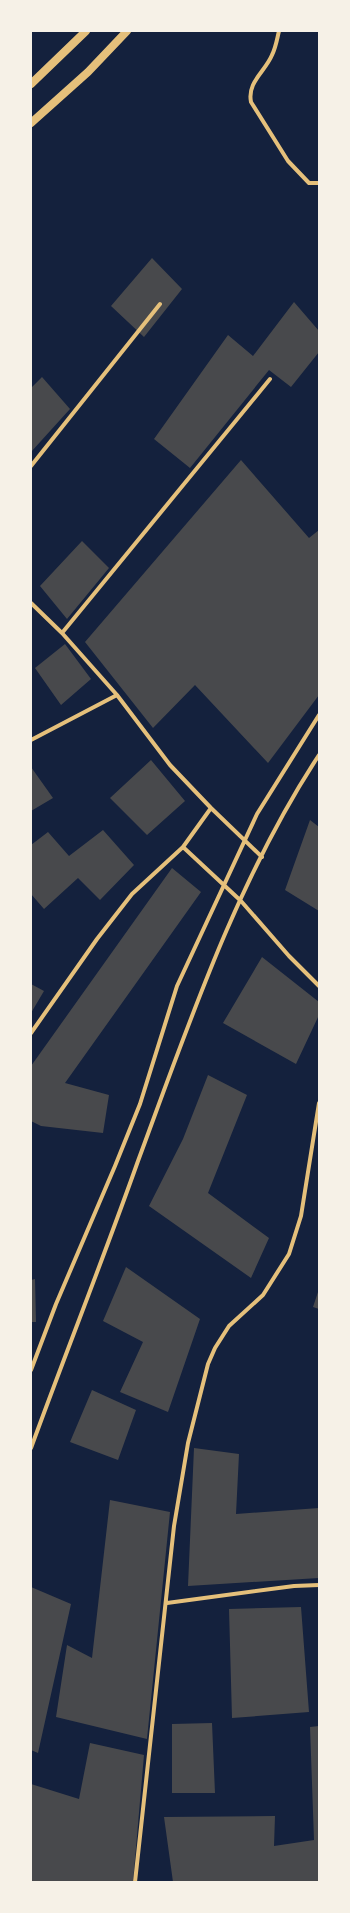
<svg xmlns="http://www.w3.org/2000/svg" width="350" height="1913" viewBox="0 0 350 1913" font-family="'Fira Sans Condensed',sans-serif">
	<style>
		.building { fill: #48494c }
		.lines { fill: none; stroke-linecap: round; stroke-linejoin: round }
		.minor { stroke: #e5c07b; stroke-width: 4 }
		.secondary { stroke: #e5c07b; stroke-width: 8 }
	</style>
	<rect width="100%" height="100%" fill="#14213d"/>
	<!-- building -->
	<path class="building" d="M 152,258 L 182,289 L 144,337 L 111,306 Z
		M 294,302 L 319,331 L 319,352 L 291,387 L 269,370 L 190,468 L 154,439 L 228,335 L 253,356 Z
		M 42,377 L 70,409 L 31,452 L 31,388 Z
		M 241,460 L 309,538 L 319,530 L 319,695 L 268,763 L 195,685 L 153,728 L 85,642 Z
		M 82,541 L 109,568 L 67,619 L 40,586 Z
		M 65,644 L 91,679 L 61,705 L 35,668 Z
		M 151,760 L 185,801 L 147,835 L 110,798 Z
		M 31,767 L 53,798 L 31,811 Z
		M 310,820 L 319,827 L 319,911 L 285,890 Z
		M 103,830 L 134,865 L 100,900 L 78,878 L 44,909 L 31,894 L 31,845 L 48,832 L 69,856 Z
		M 172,868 L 201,892 L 65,1083 L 109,1095 L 103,1133 L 41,1126 L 31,1121 L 31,1066 Z
		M 262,957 L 319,1002 L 319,1015 L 296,1064 L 223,1023 Z
		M 31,984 L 44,991 L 31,1013 Z
		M 208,1075 L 247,1095 L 208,1193 L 269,1238 L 251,1278 L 149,1206 L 183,1139 Z
		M 126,1267 L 200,1319 L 168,1412 L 120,1392 L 143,1342 L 103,1321 Z
		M 35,1279 L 36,1322 L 31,1322 L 31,1280 Z
		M 319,1289 L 319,1309 L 313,1307 Z
		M 92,1390 L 136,1410 L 118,1460 L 70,1442 Z
		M 194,1448 L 239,1454 L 236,1514 L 319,1508 L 319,1578 L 188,1586 Z
		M 110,1500 L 170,1512 L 147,1739 L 56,1717 L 67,1645 L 92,1658 Z
		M 31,1587 L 71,1604 L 38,1753 L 31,1750 Z
		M 301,1607 L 309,1712 L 232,1718 L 229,1609 Z
		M 212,1723 L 215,1793 L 172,1793 L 172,1724 Z
		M 319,1726 L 319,1882 L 173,1882 L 164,1817 L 275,1816 L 274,1846 L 314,1840 L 310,1727 Z
		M 90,1743 L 144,1755 L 133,1882 L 31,1882 L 31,1784 L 79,1799 Z"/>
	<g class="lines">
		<!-- minor -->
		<path class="minor" d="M 279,31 C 277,39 276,47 272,55 C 265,72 247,82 251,102 L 288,161 L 309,183 L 319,183
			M 31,466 L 160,304
			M 31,603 L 62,633 L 117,695 L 170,765 L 211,808 L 262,857
			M 62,633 L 270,379
			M 31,740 L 117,695
			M 183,847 L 241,901 L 289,956 L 319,986
			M 31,1033 L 97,939 L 132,894 L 183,847 L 211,808
			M 31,1370 L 56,1304 L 115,1166 L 140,1104 L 177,986 L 257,814 L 319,715
			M 31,1448 C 66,1352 104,1257 138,1161 C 189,1023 238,878 319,755
			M 167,1603 L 294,1586 L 319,1585
			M 135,1882 L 174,1526 L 188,1443 L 208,1364 L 215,1348 L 229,1326 L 263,1295 L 289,1254 L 301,1216 L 319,1103"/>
		<!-- secondary -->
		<path class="secondary" d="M 31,84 L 86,31
			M 31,123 L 88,72 L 127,31"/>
	</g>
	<!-- border -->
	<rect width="350" height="1913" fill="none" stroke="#f6f1e7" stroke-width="64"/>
</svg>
